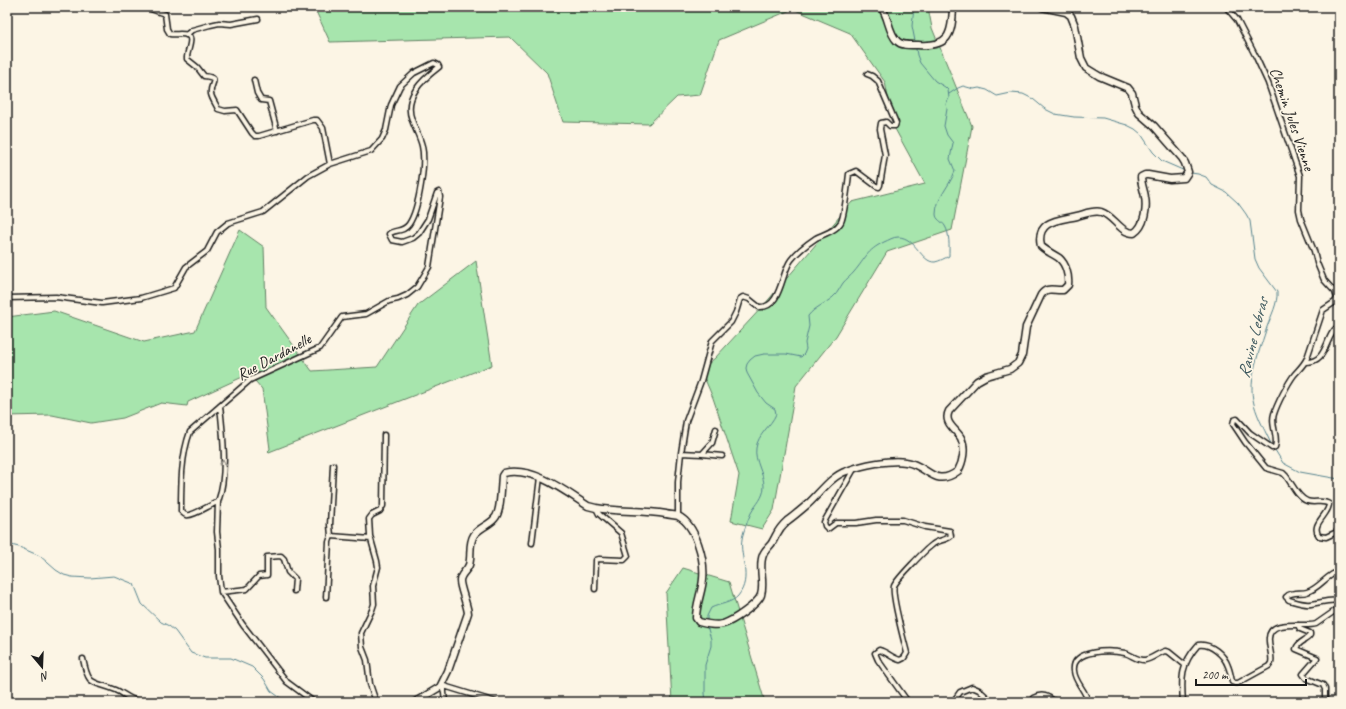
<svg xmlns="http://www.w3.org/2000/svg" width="1346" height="709" viewBox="0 0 1346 709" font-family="Caveat,sans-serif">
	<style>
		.green { fill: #a7e5ad; stroke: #628064 }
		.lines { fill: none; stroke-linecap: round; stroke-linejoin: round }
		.stream { stroke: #55838e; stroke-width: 1 }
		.minor-casing { stroke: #1c1c1c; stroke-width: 7 }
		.secondary-casing { stroke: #1c1c1c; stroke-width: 9 }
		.primary-casing { stroke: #1c1c1c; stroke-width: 9 }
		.minor { stroke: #fcf5e5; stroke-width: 4 }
		.secondary { stroke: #fcf5e5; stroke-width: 6 }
		.primary { stroke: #fcf5e5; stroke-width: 6 }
		.oneway { stroke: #97938b }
		.labels { text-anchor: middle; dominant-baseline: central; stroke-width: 3.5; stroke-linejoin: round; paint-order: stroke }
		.street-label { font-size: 16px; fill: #1c1c1c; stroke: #fcf5e5 }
		.water-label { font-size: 17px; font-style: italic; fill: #3d585e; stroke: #fcf5e5 }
	</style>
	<rect width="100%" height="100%" fill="#fcf5e5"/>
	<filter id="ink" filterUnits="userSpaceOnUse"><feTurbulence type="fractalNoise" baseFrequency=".025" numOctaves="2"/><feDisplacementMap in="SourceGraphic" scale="8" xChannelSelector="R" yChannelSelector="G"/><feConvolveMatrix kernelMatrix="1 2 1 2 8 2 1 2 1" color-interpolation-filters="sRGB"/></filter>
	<g filter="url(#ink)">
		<!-- green -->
		<path class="green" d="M 314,7 L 928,7 L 932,28 L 972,126 L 952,230 L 887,252 L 836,336 L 796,386 L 774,510 L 762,529 L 731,521 L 739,475 L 713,398 L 701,370 L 715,358 L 764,305 L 852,202 L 925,184 L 894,127 L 885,82 L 850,33 L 793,9 L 719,40 L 700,95 L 677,97 L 649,124 L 563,122 L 547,73 L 510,37 L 330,42 Z
			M 240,230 L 264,247 L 266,307 L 312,371 L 377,367 L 418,305 L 476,261 L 492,365 L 269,452 L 268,451 L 270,449 L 262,389 L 249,374 L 188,402 L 187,406 L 161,403 L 123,418 L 91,423 L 52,415 L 7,416 L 7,317 L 54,311 L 144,342 L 195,331 Z
			M 683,568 L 729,582 L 765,702 L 672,702 L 666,593 Z"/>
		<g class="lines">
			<!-- stream -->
			<path class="stream" d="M 914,7 L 912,26 L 915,41
				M 949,94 L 958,88 L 963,86 L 974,89 L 979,88 L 987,90 L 997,96 L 1011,93 L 1023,94 L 1033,99 L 1045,109 L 1055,114 L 1074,117 L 1103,118 L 1127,125 L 1135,129 L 1141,134 L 1153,152 L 1162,161 L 1185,171
				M 1191,173 L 1198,174 L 1206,177 L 1212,185 L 1226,192 L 1238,203 L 1246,214 L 1250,221 L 1255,259 L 1259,268 L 1277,292 C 1278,303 1271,316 1267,327 C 1260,350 1247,379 1254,404 C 1258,419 1266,432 1272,446
				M 1275,450 L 1283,463 L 1300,472 L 1339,479
				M 7,544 L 19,547 L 40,556 L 56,570 L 64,575 L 72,577 L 90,578 L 114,576 L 134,584 L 142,604 L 161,622 L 169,626 L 175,631 L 191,653 L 205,658 L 231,658 L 252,667 L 264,679 L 271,691 L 286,702
				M 707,621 L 707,616 L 711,608 C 719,604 732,603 738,596 C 753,577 739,558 742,539 C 743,532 748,520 751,513 C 756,504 764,498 764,486 C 764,473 754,461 756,448 C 758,434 771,426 776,414 L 775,409 L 766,403 L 758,393 L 747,373 L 746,368 L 747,364 L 750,360 L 755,356 L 764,354 L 786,354 L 801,357 L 804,354 L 806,349 L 805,343 L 809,326 L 808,316 C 815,307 825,304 833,297 C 838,293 840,287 843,283 C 846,279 851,276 854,272 C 866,258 866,251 884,242 C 889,240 893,237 898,237 C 916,237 921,263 935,262 C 940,261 945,258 949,256 C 949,247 950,234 945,226 C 942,221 936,220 936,214 C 936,198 950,186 955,171 L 950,159 L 953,143 L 947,135 L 944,126 L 947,109 L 946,104 L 949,98 L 948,90 L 945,87 L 935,81 L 920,63 L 917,55 L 916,49
				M 706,702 L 705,693 L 705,665 L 711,646 L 711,639 L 707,626"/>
			<!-- minor casing -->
			<g class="minor-casing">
				<path id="minor" d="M 145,7 L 165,14 L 167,29 L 170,34 C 175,35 182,33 187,35 C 195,37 186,53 187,59 L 197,67 L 204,76 C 222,78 209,83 211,94 C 212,99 216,104 218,109 L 225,111 L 237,110 L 252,133 L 255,136 L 259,136 L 313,120 L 317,120 L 323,128 L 330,164
					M 1226,7 L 1237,20 L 1256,57 L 1268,83 L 1300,176 L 1299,210 L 1301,219 L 1314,251 L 1317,263 L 1324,280 L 1335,292 L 1337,298 L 1335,302 L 1323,310 L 1307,358 C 1304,365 1299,369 1294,375 C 1288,383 1277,404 1274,414 C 1270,425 1279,436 1275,447 L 1272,448 L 1250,433 L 1237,419 L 1234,420 L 1233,424 L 1245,442 L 1266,468 L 1283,473 L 1286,476 C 1292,484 1298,498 1307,501 C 1314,504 1322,499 1329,504 C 1329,515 1310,524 1319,536 L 1326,537 L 1339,531
					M 186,35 L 192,30 L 210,25 L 219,23 L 231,24 L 258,19
					M 254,80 L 257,93 L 261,100 L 269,101 L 277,131
					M 7,298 L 56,297 L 102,303 L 141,298 L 174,288 L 186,267 L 207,251 L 217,232 L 228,223 L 263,212 L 308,176 L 330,164 L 371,151 L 382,139 L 386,130 L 391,105 L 400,86 L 414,73 L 434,63 L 438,65 L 439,67 C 422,80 403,97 412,120 C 415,129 420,137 422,146 C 426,163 419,209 409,224 C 403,233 394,229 389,234 L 392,240 L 402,242 L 413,238 L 419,233 L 428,219 L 437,193 L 439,192 L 440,197 L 429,267 L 417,287 L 407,295 L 398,299 L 389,301 L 366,314 L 342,317 L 320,348 L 250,380 L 190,432 C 181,456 181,485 181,511 C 182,512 185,515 186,515 C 192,517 211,504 218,502 L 217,532 L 219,549 L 219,576 L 221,592 L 243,625 L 287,682 L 314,702
					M 1305,362 C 1329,363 1324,335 1339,326
					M 681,453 L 702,454 L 712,443 L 716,429
					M 702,454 L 722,456
					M 854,469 L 824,522 L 825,526 L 828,529 L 836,523 L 856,523 L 876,520 L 903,520 L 925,527 L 950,531 L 951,536 C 945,541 937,540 932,545 C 925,550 897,579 894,586 C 891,594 904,641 907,653 L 904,658 L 900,660 C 892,658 887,652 879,650 L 875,653 L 878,660 L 908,702
					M 218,502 C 228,474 223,435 220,406
					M 678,516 L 678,482 L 681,453 L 686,421 L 701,381 L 712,341 L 731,322 L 736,312 L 740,299 L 743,297 L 749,299 L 759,307 C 781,309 781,273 791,260 C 797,252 807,244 816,238 C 824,234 836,231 841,222 C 844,216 848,183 849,174 L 856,171 L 876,186 L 879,187 L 880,185 L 885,155 L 880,129 L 881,123 L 886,122 L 890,126 L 895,126 L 896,123 L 878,81 L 872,76 L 867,74
					M 331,536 L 371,539
					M 532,543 L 540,477
					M 1339,571 C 1325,576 1320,588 1307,592 C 1301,594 1291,591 1286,597 L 1289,600 C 1296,602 1303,605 1311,604 C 1320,603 1329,599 1339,601
					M 595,589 L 596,560 L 599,559 L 624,560 L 628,556 L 621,533 L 599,514 L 596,508
					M 221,592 L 247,589 L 259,576 L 267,575 L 267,557 L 281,556 L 284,559 L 288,572 L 295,579 L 294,591
					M 326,597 L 329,542 L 331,536 L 330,525 L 333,465
					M 1298,625 L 1300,629 L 1310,633 L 1310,635 C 1307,641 1298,641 1296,649 L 1317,658 L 1303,674 L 1306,678 L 1323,685 L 1325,689 L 1325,702
					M 83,659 C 89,688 92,680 116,690 C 123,693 130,700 138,701 C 147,703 157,699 166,702
					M 442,686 L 444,692 L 445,702
					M 440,687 L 444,686 L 496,702
					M 376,702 L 370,684 L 367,660 L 362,647 L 361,633 L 372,610 L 374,604 L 373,586 L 378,567 L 377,561 L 370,536 L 369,519 L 372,515 L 380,511 L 383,506 L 384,435
					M 953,702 L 960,692 L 972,687 L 979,690 L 992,702
					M 1033,702 L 1033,698 C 1042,693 1048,696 1055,702
					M 1088,702 C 1086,690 1075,683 1074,671 C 1071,649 1110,650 1125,653 C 1132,655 1138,661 1145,660 C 1152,659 1158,653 1165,651 L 1169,652 L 1185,665
					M 1183,702 C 1181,678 1181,664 1198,645 C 1211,643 1224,655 1228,666 C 1230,671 1231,676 1232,682 L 1235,683 L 1238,683 L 1269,666 L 1271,663 C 1273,655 1268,646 1269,638 C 1270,618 1304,628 1316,624 L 1339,608"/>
			</g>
			<!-- secondary casing -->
			<g class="secondary-casing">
				<path id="secondary" d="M 415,702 L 440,687 L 448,671 L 468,613 C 467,604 460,588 460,581 C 460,574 467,571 469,565 C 472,555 468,544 474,535 C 480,526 495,524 498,512 C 501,503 501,486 502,476 L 504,473 C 533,466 565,491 588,506 L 596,508 C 619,512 643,510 666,514 C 669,515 675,515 678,516 C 696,525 705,560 703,579 C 702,592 696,604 696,618 L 699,622 C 707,624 715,626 723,624 C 733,621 758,604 761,595 C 765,582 758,567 763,555 C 765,549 771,546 773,541 C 778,532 778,529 787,521 C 794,516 801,510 808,504 C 820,493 831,476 847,471 C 862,465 890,459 906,462 C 928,465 934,489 958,471 C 963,462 966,448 961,438 C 956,429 943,423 949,411 L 977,381 L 986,376 L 1010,369 L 1018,363 L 1022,355 L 1026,327 L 1041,295 C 1047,286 1054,291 1063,290 L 1068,285 C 1069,276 1066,264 1059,258 C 1053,254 1046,251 1041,246 C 1035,220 1060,220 1077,216 C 1085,214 1093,210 1101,212 C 1114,216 1120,233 1134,233 C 1145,226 1147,208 1145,197 C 1144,190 1141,184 1141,177 L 1145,175 L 1148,175 L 1170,179 L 1184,178 L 1188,172 L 1185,163 L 1182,158 L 1154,126 L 1139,113 L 1135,105 L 1132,93 L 1128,88 L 1099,76 L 1086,68 L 1081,58 L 1075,26 L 1071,16 L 1066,12 L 1042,7"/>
			</g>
			<!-- primary casing -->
			<g class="primary-casing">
				<path id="primary" d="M 881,7 C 889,17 888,32 897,41 C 902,46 910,45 918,45 C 949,47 952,35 953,7"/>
			</g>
			<!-- minor -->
			<use href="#minor" class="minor"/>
			<!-- secondary -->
			<use href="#secondary" class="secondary"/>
			<!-- primary -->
			<use href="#primary" class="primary"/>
		</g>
		<!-- one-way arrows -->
		<defs><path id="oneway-chevron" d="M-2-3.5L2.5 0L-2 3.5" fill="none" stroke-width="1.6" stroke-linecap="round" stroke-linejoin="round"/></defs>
		<use class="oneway" href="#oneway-chevron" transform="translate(223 463) rotate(-87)"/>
	</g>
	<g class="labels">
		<!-- street labels -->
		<g class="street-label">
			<text transform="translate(1292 119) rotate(71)">Chemin Jules Vienne</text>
			<text transform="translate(274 357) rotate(-28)">Rue Dardanelle</text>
		</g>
		<!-- water labels -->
		<g class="water-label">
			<text transform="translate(1253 338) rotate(-76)">Ravine Lebras</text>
		</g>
	</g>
	<!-- margin -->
	<rect width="1346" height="709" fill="none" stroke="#fcf5e5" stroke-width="24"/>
	<rect x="12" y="12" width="1322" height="685" fill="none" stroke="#1c1c1c" stroke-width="1.5" filter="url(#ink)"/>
	<!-- north arrow -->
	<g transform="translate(42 667) rotate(161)" stroke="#fcf5e5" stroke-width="3" paint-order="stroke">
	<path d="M0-3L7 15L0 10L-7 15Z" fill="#1c1c1c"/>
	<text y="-6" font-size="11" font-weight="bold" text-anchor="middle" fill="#1c1c1c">N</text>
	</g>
	<!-- scale -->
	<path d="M1196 679v6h110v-6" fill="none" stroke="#1c1c1c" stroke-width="2"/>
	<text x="1202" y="679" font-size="12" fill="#1c1c1c" stroke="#fcf5e5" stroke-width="3" paint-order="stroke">200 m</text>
</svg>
